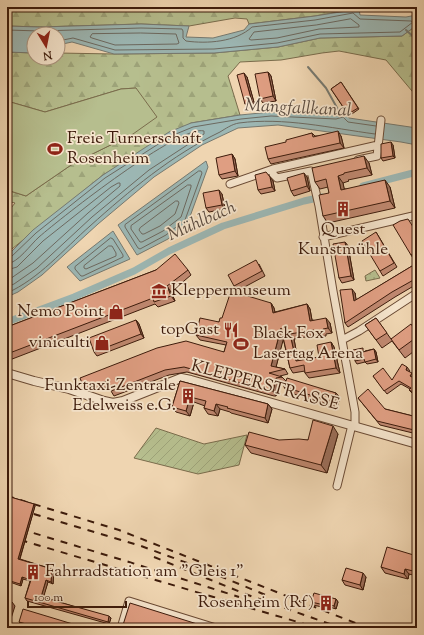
<svg xmlns="http://www.w3.org/2000/svg" width="424" height="635" viewBox="0 0 424 635" font-family="'Sorts Mill Goudy',serif">
	<style>
		.forest { fill: url(#forest-firs); stroke: #7a6c4c }
		.park { fill: url(#park-dots); stroke: #7a6c4c }
		.garden { fill: url(#garden-furrows); stroke: #7a6c4c }
		.pitch { fill: #b6be8e; stroke: #7a6c4c }
		.water { fill: #9cb7b4; stroke: #767970 }
		.lines { fill: none; stroke-linecap: round; stroke-linejoin: round }
		.shore { stroke: #6c6960; stroke-width: 1 }
		.stream { stroke: #767970; stroke-width: 2 }
		.canal { stroke: #9cb7b4; stroke-width: 7 }
		.minor-casing { stroke: #6a4a34; stroke-width: 9 }
		.tertiary-casing { stroke: #6a4a34; stroke-width: 10 }
		.minor { stroke: #f5e4cc; stroke-width: 7 }
		.tertiary { stroke: #f5e4cc; stroke-width: 8 }
		.rail { stroke: #3d1b0b; stroke-width: 2; stroke-dasharray: 7 7; stroke-linecap: butt }
		.wall { fill: #c08870; stroke: #3d1b0b }
		.shaded-wall { fill: #9c6f5b; stroke: #3d1b0b }
		.building { fill: #df9e82; stroke: #3d1b0b }
		.labels { text-anchor: middle; dominant-baseline: central; stroke-width: 3.5; stroke-linejoin: round; paint-order: stroke }
		.poi-label { font-size: 17px; fill: #3d1b0b; stroke: #f5e4cc; text-anchor: end }
		.street-label { font-size: 17px; fill: #3d1b0b; stroke: #f5e4cc }
		.water-label { font-size: 18px; font-style: italic; fill: #5a4a3e; stroke: #f5e4cc }
	</style>
	<defs>
		<pattern id="forest-firs" width="22" height="20" patternUnits="userSpaceOnUse"><rect width="22" height="20" fill="#b6be8e"/><path d="M5 1l3.5 6h-7zM16 11l3.5 6h-7z" fill="#9da379"/></pattern>
		<pattern id="park-dots" width="8" height="8" patternUnits="userSpaceOnUse"><rect width="8" height="8" fill="#b6be8e"/><path d="M2 2h.1M6 6h.1" fill="none" stroke="#9da379" stroke-width="1.8" stroke-linecap="round"/></pattern>
		<pattern id="garden-furrows" width="10" height="10" patternUnits="userSpaceOnUse"><rect width="10" height="10" fill="#b6be8e"/><path d="M-1 1l2-2M0 10L10 0M9 11l2-2" fill="none" stroke="#9da379"/></pattern>
	</defs>
	<rect width="100%" height="100%" fill="#efd5b1"/>
	<filter id="stains"><feTurbulence type="fractalNoise" baseFrequency=".005" numOctaves="4"/><feColorMatrix values="0 0 0 0 .2 0 0 0 0 .09 0 0 0 0 .02 0 0 0 .5 -.17"/></filter>
	<radialGradient id="worn" r=".72"><stop offset=".6" stop-color="#630" stop-opacity="0"/><stop offset="1" stop-color="#630" stop-opacity=".3"/></radialGradient>
	<!-- forest -->
	<path class="forest" d="M 7,7 L 366,7 L 315,16 L 249,24 L 247,19 L 235,18 L 189,26 L 141,24 L 40,27 L 7,26 Z
		M 417,25 L 417,97 L 386,60 L 339,51 L 322,53 L 281,60 L 240,62 L 228,76 L 240,115 L 191,123 L 103,175 L 7,253 L 7,213 L 15,203 L 7,201 L 7,190 L 26,196 L 74,163 L 133,134 L 136,88 L 121,89 L 45,112 L 7,101 L 7,52 L 34,53 L 34,58 L 58,58 L 58,53 L 114,54 L 214,53 L 278,47 L 320,38 L 402,36 Z"/>
	<!-- park -->
	<path class="park" d="M 375,270 L 380,278 L 366,281 L 365,276 Z"/>
	<!-- garden -->
	<path class="garden" d="M 156,428 L 204,444 L 247,435 L 239,465 L 198,474 L 134,458 Z"/>
	<!-- pitch -->
	<path class="pitch" d="M 136,88 L 157,117 L 133,134 L 74,163 L 26,196 L 7,190 L 7,101 L 45,112 L 121,89 Z"/>
	<!-- water -->
	<path class="water" d="M 359,9 L 360,15 L 406,17 L 417,15 L 417,25 L 402,36 L 320,38 L 278,47 L 214,53 L 114,54 L 72,42 L 58,45 L 58,34 L 34,34 L 34,53 L 7,52 L 7,26 L 40,27 L 141,24 L 189,26 L 186,37 L 213,38 L 244,30 L 249,24 L 315,16 Z
		M 344,111 L 349,118 L 417,128 L 417,145 L 401,142 L 278,125 L 238,128 L 202,145 L 154,177 L 98,224 L 42,275 L 18,292 L 7,297 L 7,256 L 33,230 L 103,175 L 169,132 L 191,123 L 240,115 L 271,112 L 337,115 Z
		M 206,161 L 208,167 L 188,222 L 168,239 L 137,255 L 118,225 Z
		M 113,231 L 130,259 L 80,281 L 67,267 Z"/>
	<g class="lines">
		<!-- shore -->
		<path class="shore" d="M 351,19 L 359,25 L 359,27 L 319,29 L 277,38 L 251,40 L 249,39 L 254,32 L 316,25 Z
			M 7,30 L 40,31 L 141,28 L 182,29 L 183,31 L 183,38 L 186,41 C 207,44 236,42 252,27 L 315,20 L 353,13 L 360,19 L 411,21 L 413,22 L 400,32 L 320,34 L 277,43 L 214,49 L 115,50 L 73,38 L 58,41
			M 141,33 L 176,34 L 179,43 L 177,44 L 115,45 L 92,38 L 90,37 L 92,34 Z
			M 199,171 L 201,171 L 202,173 L 185,220 L 166,235 L 140,249 L 138,248 L 125,227 L 125,225 Z
			M 188,185 L 191,185 L 191,187 L 181,217 L 163,231 L 142,242 L 140,242 L 131,229 L 131,226 Z
			M 176,201 L 178,201 L 179,203 L 175,214 L 160,226 L 144,234 L 142,234 L 139,230 L 140,228 Z
			M 111,238 L 113,239 L 123,255 L 123,257 L 83,276 L 81,276 L 75,269 L 75,267 Z
			M 109,246 L 112,246 L 116,253 L 116,256 L 86,269 L 84,268 L 84,266 Z
			M 7,258 L 11,257 L 36,233 L 105,178 L 171,136 L 193,127 L 241,119 L 271,116 L 336,119 L 343,117 L 348,122 L 376,126
			M 7,264 C 18,263 31,244 39,237 C 62,217 180,124 204,131 L 204,134 L 149,170 L 92,217 L 37,268 L 14,284 L 7,287
			M 7,270 L 17,267 L 43,241 L 111,187 L 118,183 L 120,183 L 120,186 L 88,213 L 33,263 L 7,281
			M 7,293 C 39,279 64,249 90,226 C 129,191 172,155 220,132 C 225,129 232,124 239,123 C 284,117 330,128 375,134"/>
		<!-- stream -->
		<path class="stream" d="M 406,30 L 417,40
			M 308,67 L 326,88 L 341,115"/>
		<!-- canal -->
		<path class="canal" d="M 363,186 L 417,172
			M 7,322 L 74,297 L 134,271 L 169,251 L 223,226 L 304,201 L 322,197"/>
		<!-- minor casing -->
		<g class="minor-casing">
			<path id="minor" d="M 358,160 L 377,156 L 381,120
				M 273,169 L 378,145
				M 230,184 L 273,169 L 273,174 L 277,178 L 311,171 L 319,206 L 333,291 L 355,412 L 355,426
				M 323,237 L 417,215
				M 342,340 L 359,331 L 417,293
				M 337,486 L 352,425
				M 121,628 L 129,601 L 216,628"/>
		</g>
		<!-- tertiary casing -->
		<g class="tertiary-casing">
			<path id="tertiary" d="M 7,373 L 34,381 L 69,389 L 104,401 L 113,403 L 123,401 L 181,378 L 191,380 L 417,444"/>
		</g>
		<!-- minor -->
		<use href="#minor" class="minor"/>
		<!-- tertiary -->
		<use href="#tertiary" class="tertiary"/>
		<!-- rail -->
		<path class="rail" d="M 7,496 L 119,530 L 368,628
			M 7,506 L 141,546 L 198,567 L 268,596
			M 7,525 L 129,562 L 239,597
			M 7,536 L 318,628
			M 154,557 L 248,595 L 341,628"/>
	</g>
	<!-- wall -->
	<path class="wall" d="M 268,72 L 271,76 L 276,101 L 263,103 L 260,99 Z
		M 247,77 L 255,106 L 248,108 L 245,104 Z
		M 341,82 L 359,109 L 349,116 L 331,89 Z
		M 312,133 L 315,136 L 341,136 L 344,148 L 271,164 L 268,159 L 286,142 Z
		M 393,145 L 395,158 L 383,161 L 381,158 Z
		M 232,154 L 235,159 L 238,176 L 222,179 L 219,175 Z
		M 369,163 L 372,175 L 348,180 L 349,181 L 343,183 L 344,189 L 390,187 L 395,208 L 328,223 L 323,216 L 329,193 L 328,187 L 320,189 L 315,182 Z
		M 307,177 L 310,191 L 294,196 L 291,191 Z
		M 273,181 L 275,191 L 261,194 L 258,190 Z
		M 222,194 L 225,209 L 209,212 L 206,208 Z
		M 376,232 L 397,267 L 383,276 L 380,271 Z
		M 417,233 L 417,256 L 413,258 L 411,255 Z
		M 345,242 L 348,246 L 354,280 L 342,283 L 339,278 Z
		M 417,263 L 417,284 L 395,297 L 348,327 L 345,323 L 355,293 L 356,300 Z
		M 259,264 L 265,276 L 237,291 L 234,286 Z
		M 156,270 L 188,270 L 191,275 L 171,292 L 175,301 L 158,307 L 155,304 L 7,361 L 7,327 Z
		M 271,303 L 274,308 L 275,312 L 307,304 L 310,309 L 312,320 L 330,323 L 332,333 L 326,334 L 326,336 L 319,337 L 317,335 L 294,339 L 298,361 L 319,357 L 331,342 L 334,347 L 340,373 L 309,378 L 305,373 L 305,371 L 293,373 L 290,368 L 283,338 L 276,367 L 285,369 L 288,374 L 280,376 L 282,377 L 286,381 L 336,393 L 340,398 L 337,407 L 287,392 L 284,387 L 285,382 L 280,383 L 276,396 L 274,396 L 187,372 L 169,375 L 114,396 L 111,391 L 109,386 L 98,390 L 86,388 L 82,383 L 224,352 L 226,345 L 200,340 L 196,335 L 219,322 L 222,318 Z
		M 376,318 L 391,339 L 417,333 L 417,349 L 405,358 L 392,341 L 382,348 L 365,325 Z
		M 136,320 L 139,324 L 144,338 L 97,356 L 94,352 Z
		M 374,349 L 376,352 L 378,362 L 367,364 L 365,362 L 357,364 L 355,361 L 365,351 Z
		M 410,371 L 409,372 L 414,377 L 414,378 L 417,381 L 417,396 L 412,393 L 409,390 L 410,389 L 401,384 L 387,394 L 373,376 L 392,380 Z
		M 180,381 L 268,404 L 272,409 L 268,423 L 231,413 L 230,412 L 220,409 L 218,416 L 208,414 L 204,408 L 205,406 L 194,402 L 190,416 L 176,412 L 172,407 Z
		M 358,398 L 385,409 L 417,417 L 417,434 L 380,425 Z
		M 338,434 L 327,473 L 251,453 L 245,445 L 308,440 Z
		M 7,496 L 34,504 L 35,506 L 20,559 L 52,569 L 54,571 L 53,584 L 48,582 L 43,597 L 111,618 L 109,624 L 27,601 L 25,598 L 30,581 L 23,579 L 21,586 L 7,581 Z
		M 417,556 L 417,576 L 409,574 L 408,579 L 385,573 L 381,567 Z
		M 366,577 L 363,590 L 345,585 L 342,580 Z
		M 336,599 L 338,602 L 336,609 L 323,605 L 322,607 L 313,605 L 311,602 Z
		M 19,622 L 86,628 L 37,628 L 20,623 Z"/>
	<!-- shaded-wall -->
	<path class="shaded-wall" d="M 268,72 L 271,76 L 276,101 L 273,96 Z
		M 244,73 L 247,77 L 255,106 L 252,102 Z
		M 338,131 L 341,136 L 344,148 L 340,143 Z
		M 391,142 L 393,145 L 395,158 L 393,156 Z
		M 232,154 L 235,159 L 238,176 L 235,171 Z
		M 364,156 L 369,163 L 372,175 L 367,168 Z
		M 304,173 L 307,177 L 310,191 L 307,186 Z
		M 338,176 L 343,183 L 346,197 L 341,190 Z
		M 270,177 L 273,181 L 275,191 L 272,187 Z
		M 385,180 L 390,187 L 395,208 L 390,201 Z
		M 219,190 L 222,194 L 225,209 L 222,205 Z
		M 345,242 L 348,246 L 354,280 L 351,276 Z
		M 167,286 L 171,292 L 175,301 L 171,296 Z
		M 352,289 L 355,293 L 357,305 L 354,301 Z
		M 271,303 L 274,308 L 276,318 L 273,313 Z
		M 307,304 L 310,309 L 313,326 L 310,321 Z
		M 326,318 L 330,323 L 332,333 L 328,328 Z
		M 136,320 L 139,324 L 144,338 L 141,334 Z
		M 281,328 L 285,333 L 275,371 L 271,366 Z
		M 290,334 L 294,339 L 299,366 L 296,361 Z
		M 331,342 L 334,347 L 340,373 L 336,368 Z
		M 374,349 L 376,352 L 378,362 L 376,359 Z
		M 407,367 L 410,371 L 408,373 L 406,370 Z
		M 412,373 L 414,377 L 413,380 L 410,376 Z
		M 276,378 L 280,383 L 276,396 L 273,391 Z
		M 416,379 L 417,381 L 417,385 L 414,382 Z
		M 336,393 L 340,398 L 337,407 L 333,402 Z
		M 190,397 L 194,402 L 190,416 L 186,411 Z
		M 216,404 L 220,409 L 218,416 L 214,411 Z
		M 268,404 L 272,409 L 268,423 L 265,418 Z
		M 417,418 L 417,434 L 414,430 Z
		M 333,426 L 338,434 L 327,473 L 321,465 Z
		M 34,504 L 35,506 L 19,561 L 18,559 Z
		M 52,569 L 54,571 L 53,584 L 51,582 Z
		M 405,569 L 409,574 L 408,579 L 404,574 Z
		M 363,573 L 366,577 L 363,590 L 360,585 Z
		M 22,577 L 23,579 L 21,586 L 20,584 Z
		M 46,580 L 48,582 L 43,599 L 41,597 Z
		M 336,599 L 338,602 L 336,609 L 334,606 Z
		M 12,602 L 15,606 L 8,628 L 7,627 L 7,617 Z
		M 321,602 L 323,605 L 322,607 L 320,604 Z
		M 109,616 L 111,618 L 109,624 L 108,622 Z"/>
	<!-- building -->
	<path class="building" d="M 268,72 L 273,96 L 260,99 L 255,74 Z
		M 244,73 L 252,102 L 245,104 L 237,75 Z
		M 341,82 L 358,108 L 348,114 L 331,89 Z
		M 338,131 L 340,143 L 268,159 L 265,147 L 286,142 L 286,140 L 312,133 L 313,137 Z
		M 391,142 L 393,156 L 381,158 L 381,144 Z
		M 232,154 L 235,171 L 219,175 L 216,158 Z
		M 364,156 L 367,168 L 344,173 L 344,174 L 338,176 L 341,190 L 385,180 L 390,201 L 323,216 L 319,195 L 329,193 L 326,179 L 315,182 L 312,168 Z
		M 266,172 L 270,177 L 272,187 L 258,190 L 255,175 Z
		M 304,173 L 307,186 L 291,191 L 287,178 Z
		M 219,190 L 222,205 L 206,208 L 203,193 Z
		M 408,219 L 417,233 L 417,252 L 411,255 L 393,225 L 400,221 Z
		M 376,232 L 394,263 L 380,271 L 362,241 Z
		M 345,242 L 351,276 L 339,278 L 333,244 Z
		M 175,254 L 188,270 L 167,286 L 171,296 L 154,302 L 153,298 L 7,354 L 7,327 L 156,270 Z
		M 256,260 L 262,271 L 234,286 L 228,275 Z
		M 417,263 L 417,278 L 392,292 L 345,323 L 340,290 L 352,289 L 354,301 Z
		M 231,291 L 271,303 L 273,313 L 307,304 L 310,321 L 326,318 L 328,328 L 323,329 L 323,331 L 316,332 L 314,330 L 290,334 L 296,361 L 319,357 L 317,345 L 331,342 L 336,368 L 305,373 L 304,365 L 290,368 L 281,328 L 271,366 L 285,369 L 269,373 L 282,377 L 276,378 L 273,391 L 270,391 L 184,367 L 165,370 L 111,391 L 107,381 L 94,385 L 82,383 L 80,378 L 157,348 L 186,341 L 224,352 L 227,342 L 196,335 L 200,318 L 219,322 L 220,318 L 222,318 Z
		M 417,307 L 417,317 L 413,310 Z
		M 376,318 L 387,333 L 376,340 L 365,325 Z
		M 136,320 L 141,334 L 94,352 L 89,338 Z
		M 411,324 L 417,333 L 417,337 L 399,350 L 391,339 Z
		M 363,348 L 363,352 L 374,349 L 376,359 L 365,362 L 364,359 L 355,361 L 353,350 Z
		M 402,364 L 407,367 L 406,370 L 412,373 L 410,376 L 416,379 L 414,382 L 417,384 L 417,391 L 415,393 L 409,390 L 411,388 L 399,381 L 384,391 L 373,376 L 383,368 L 392,380 Z
		M 287,378 L 336,393 L 333,402 L 284,387 Z
		M 180,381 L 268,404 L 265,418 L 227,408 L 228,407 L 216,404 L 214,411 L 204,408 L 206,401 L 190,397 L 186,411 L 172,407 Z
		M 368,389 L 385,409 L 417,417 L 414,430 L 377,421 L 358,398 Z
		M 313,420 L 333,426 L 321,465 L 245,445 L 249,432 L 279,440 L 299,439 L 308,440 Z
		M 7,496 L 34,504 L 18,559 L 52,569 L 51,582 L 46,580 L 41,597 L 109,616 L 108,622 L 25,598 L 31,580 L 22,577 L 20,584 L 7,580 Z
		M 387,547 L 417,556 L 417,572 L 405,569 L 404,574 L 381,567 Z
		M 346,568 L 363,573 L 360,585 L 342,580 Z
		M 314,593 L 336,599 L 334,606 L 321,602 L 320,604 L 311,602 Z
		M 7,601 L 12,602 L 7,617 Z
		M 130,603 L 210,628 L 122,628 Z
		M 23,609 L 86,628 L 41,628 L 19,622 Z"/>
	<!-- icons -->
	<defs>
		<g id="stadium-bare" transform="scale(1.2)"><path d="M0-5a6.5 5 0 1 0 0 10a6.5 5 0 1 0 0-10ZM-3.5-1.8h7v3.6h-7Z" fill="#8f2418" stroke="#f5e4cc" stroke-width="2.5" paint-order="stroke"/></g>
		<g id="building-bare" transform="scale(1.2)"><path d="M-4-6H4V6H1V3H-1V6H-4ZM-2.5-4.3h1.7v1.8h-1.7ZM.8-4.3h1.7v1.8H.8ZM-2.5-1h1.7V.8h-1.7ZM.8-1h1.7V.8H.8Z" fill="#8f2418" stroke="#f5e4cc" stroke-width="2.5" paint-order="stroke"/></g>
		<g id="museum-bare" transform="scale(1.2)"><path d="M0-6L6-3V-2H-6V-3ZM-5-1h2V3h-2ZM-1-1h2V3h-2ZM3-1h2V3H3ZM-6 4H6V6H-6Z" fill="#8f2418" stroke="#f5e4cc" stroke-width="2.5" paint-order="stroke"/></g>
		<g id="shop-bare" transform="scale(1.2)"><path d="M-5-2.5h2.3a2.7 3.5 0 0 1 5.4 0H5L5.5 6h-11ZM-1.5-2.5h3a1.5 2.3 0 0 0-3 0Z" fill="#8f2418" stroke="#f5e4cc" stroke-width="2.5" paint-order="stroke"/></g>
		<g id="restaurant-bare" transform="scale(1.2)"><path d="M-5-6h1v4h1v-4h1v4h1v-4h1v5L-1.5 .5V6h-2V.5L-5-1ZM5-6V6H3V1.5H1.5Q1.5-4 5-6Z" fill="#8f2418" stroke="#f5e4cc" stroke-width="2.5" paint-order="stroke"/></g>
	</defs>
	<g fill-rule="evenodd">
		<use href="#stadium-bare" x="55" y="149"/>
		<use href="#building-bare" x="343" y="209"/>
		<use href="#museum-bare" x="159" y="291"/>
		<use href="#shop-bare" x="116" y="312"/>
		<use href="#restaurant-bare" x="231" y="330"/>
		<use href="#shop-bare" x="102" y="343"/>
		<use href="#stadium-bare" x="241" y="344"/>
		<use href="#building-bare" x="188" y="396"/>
		<use href="#building-bare" x="33" y="572"/>
		<use href="#building-bare" x="326" y="603"/>
	</g>
	<g class="labels">
		<!-- poi labels -->
		<g class="poi-label">
			<text x="67" y="139" text-anchor="start">Freie Turnerschaft<tspan x="67" dy="20">Rosenheim</tspan></text>
			<text x="343" y="230" text-anchor="middle">Quest<tspan x="343" dy="20">Kunstmühle</tspan></text>
			<text x="171" y="291" text-anchor="start">Kleppermuseum</text>
			<text x="104" y="312">Nemo Point</text>
			<text x="219" y="330">topGast</text>
			<text x="253" y="334" text-anchor="start">Black Fox<tspan x="253" dy="20">Lasertag Arena</tspan></text>
			<text x="90" y="343">viniculti</text>
			<text x="176" y="386">Funktaxi-Zentrale<tspan x="176" dy="20">Edelweiss e.G.</tspan></text>
			<text x="45" y="572" text-anchor="start">Fahrradstation am "Gleis 1"</text>
			<text x="314" y="603">Rosenheim (Rf)</text>
		</g>
		<!-- street labels -->
		<g class="street-label">
			<text transform="translate(265 386) rotate(15)">KLEPPERSTRASSE</text>
		</g>
		<!-- water labels -->
		<g class="water-label">
			<text transform="translate(298 109) rotate(3)">Mangfallkanal</text>
			<text transform="translate(202 222) rotate(-24)">Mühlbach</text>
		</g>
	</g>
	<!-- margin -->
	<rect width="424" height="635" fill="none" stroke="#efd5b1" stroke-width="24"/>
	<rect x="8" y="8" width="408" height="619" fill="none" stroke="#3d1b0b" stroke-width="2"/>
	<rect x="12" y="12" width="400" height="611" fill="none" stroke="#3d1b0b"/>
	<!-- north arrow -->
	<g transform="translate(46 46) rotate(170)"><circle r="19" fill="#f5e4cc" stroke="#ab947f"/>
	<path d="M0-3L7 15L0 10L-7 15Z" fill="#8f2418"/>
	<text y="-6" font-size="11" font-weight="bold" text-anchor="middle" fill="#3d1b0b">N</text>
	</g>
	<!-- scale -->
	<path d="M28 601v6h98v-6" fill="none" stroke="#3d1b0b" stroke-width="2"/>
	<text x="34" y="601" font-size="12" fill="#3d1b0b" stroke="#f5e4cc" stroke-width="3" paint-order="stroke">100 m</text>
	<rect width="100%" height="100%" filter="url(#stains)"/>
	<rect width="100%" height="100%" fill="url(#worn)"/>
</svg>
